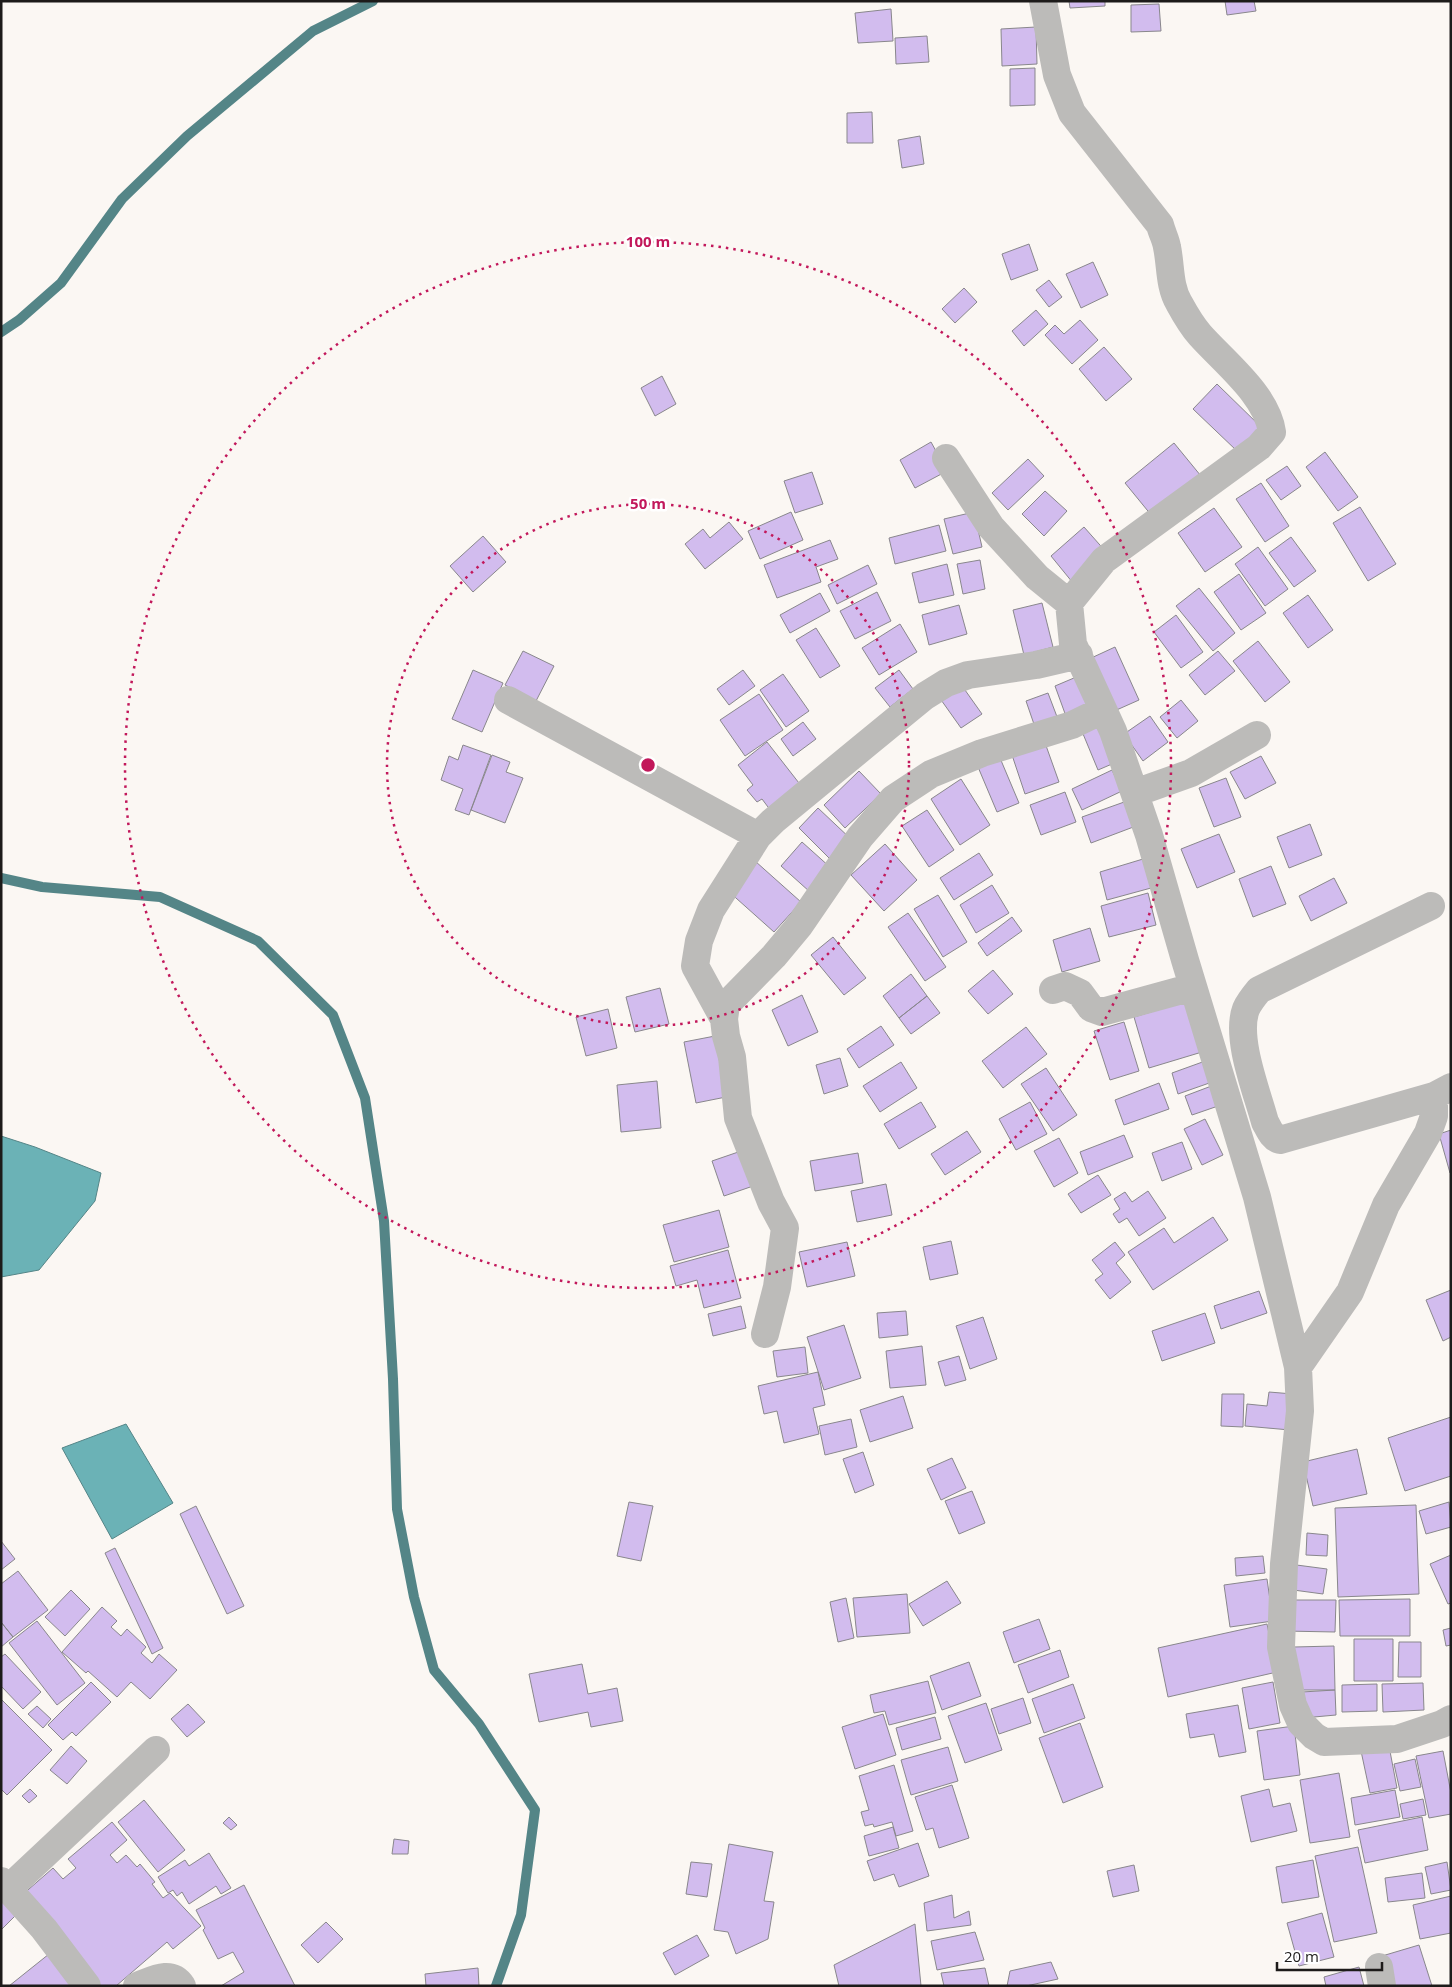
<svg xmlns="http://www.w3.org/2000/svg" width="1452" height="1987" viewBox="0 0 1452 1987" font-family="'Open Sans',sans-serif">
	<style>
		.water { fill: #6bb2b6; stroke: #548587 }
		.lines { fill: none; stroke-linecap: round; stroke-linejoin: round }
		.stream { stroke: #548587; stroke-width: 10 }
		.building { fill: #d2bcee; stroke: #89878c }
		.minor { stroke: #bcbbb9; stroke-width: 28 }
		.ring { fill: none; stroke: #c2185b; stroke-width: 2.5; stroke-dasharray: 2.5 5 }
		.centre { fill: #c2185b; stroke: #fff; stroke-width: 2.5 }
		.ring-label { font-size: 15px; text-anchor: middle; font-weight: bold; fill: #c2185b; stroke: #fff; stroke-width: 5; stroke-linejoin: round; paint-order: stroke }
	</style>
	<rect width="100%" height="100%" fill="#fbf7f3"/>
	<!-- water -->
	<path class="water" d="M 1,1136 L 35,1147 L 101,1173 L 95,1201 L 39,1270 L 1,1277 Z
		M 126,1424 L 173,1503 L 112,1539 L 62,1448 Z"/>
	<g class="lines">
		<!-- stream -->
		<path class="stream" d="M 1,332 L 19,320 L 61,283 L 122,199 L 187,136 L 313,31 L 373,1
			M 1,878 L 42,887 L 160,897 L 258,941 L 333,1015 L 365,1098 L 384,1221 L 393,1379 L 397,1509 L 414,1597 L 434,1670 L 479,1724 L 535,1810 L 521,1915 L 496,1986"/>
	</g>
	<!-- building -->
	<path class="building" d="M 1069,1 L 1105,1 L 1105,6 L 1070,8 Z
		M 1225,1 L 1254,1 L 1256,11 L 1227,15 Z
		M 1159,4 L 1161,31 L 1131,32 L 1131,5 Z
		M 891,9 L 893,41 L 858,43 L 855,13 Z
		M 1036,27 L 1037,64 L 1002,66 L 1001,29 Z
		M 927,36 L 929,62 L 896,64 L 895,38 Z
		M 1035,68 L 1035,105 L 1010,106 L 1010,69 Z
		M 872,112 L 873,143 L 847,143 L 847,113 Z
		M 920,136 L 924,164 L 902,168 L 898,140 Z
		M 1029,244 L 1038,270 L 1011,280 L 1002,254 Z
		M 1093,262 L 1108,295 L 1081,308 L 1066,274 Z
		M 1049,280 L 1062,297 L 1049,307 L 1036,290 Z
		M 964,288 L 977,302 L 955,323 L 942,309 Z
		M 1036,310 L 1048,324 L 1024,346 L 1012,331 Z
		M 1080,320 L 1098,340 L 1072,364 L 1045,335 L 1055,325 L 1064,334 Z
		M 1104,347 L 1132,379 L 1106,401 L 1079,369 Z
		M 662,376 L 676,404 L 655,416 L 641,388 Z
		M 1217,384 L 1261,427 L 1237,451 L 1193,409 Z
		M 931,442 L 947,471 L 915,488 L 900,460 Z
		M 1174,443 L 1201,476 L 1152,516 L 1125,483 Z
		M 1325,452 L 1358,497 L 1338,511 L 1306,467 Z
		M 1028,459 L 1044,476 L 1008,510 L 992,493 Z
		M 1287,466 L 1301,486 L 1281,500 L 1266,480 Z
		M 812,472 L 823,504 L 795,513 L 784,481 Z
		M 1261,483 L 1289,526 L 1265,542 L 1236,499 Z
		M 1045,491 L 1067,511 L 1044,536 L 1022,514 Z
		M 1360,507 L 1396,564 L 1368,581 L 1333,523 Z
		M 1214,508 L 1242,547 L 1205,572 L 1178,533 Z
		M 791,512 L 803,540 L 760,559 L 748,531 Z
		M 974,512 L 982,547 L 953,554 L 944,519 Z
		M 729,522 L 743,539 L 705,569 L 685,544 L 703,529 L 710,538 Z
		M 939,525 L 946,551 L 895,564 L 889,538 Z
		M 1084,527 L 1107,553 L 1073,583 L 1051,556 Z
		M 483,536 L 506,562 L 473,592 L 450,566 Z
		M 1291,537 L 1316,571 L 1294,587 L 1269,553 Z
		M 830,540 L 838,559 L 816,567 L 821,582 L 777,598 L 764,565 Z
		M 1258,547 L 1288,589 L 1265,606 L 1235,564 Z
		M 980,560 L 985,589 L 963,594 L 957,564 Z
		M 947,564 L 954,595 L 919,603 L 912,573 Z
		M 868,565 L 877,584 L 837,604 L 828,585 Z
		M 1239,574 L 1266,613 L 1241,630 L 1214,592 Z
		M 1199,588 L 1235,633 L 1213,651 L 1176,606 Z
		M 877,592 L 891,621 L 855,639 L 840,611 Z
		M 820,593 L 830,611 L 790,633 L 780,615 Z
		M 1308,595 L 1333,630 L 1308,648 L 1283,613 Z
		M 1042,603 L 1053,647 L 1024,655 L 1013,610 Z
		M 959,605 L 967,634 L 929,645 L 922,615 Z
		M 1176,615 L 1203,652 L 1181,668 L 1154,632 Z
		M 900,624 L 917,652 L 879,675 L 862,648 Z
		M 816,628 L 840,666 L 820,678 L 796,640 Z
		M 1258,641 L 1290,682 L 1265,702 L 1233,661 Z
		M 1115,647 L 1139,700 L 1112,712 L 1089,659 Z
		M 523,651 L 554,666 L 536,701 L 505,685 Z
		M 1218,651 L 1235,671 L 1205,695 L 1189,675 Z
		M 473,670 L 503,683 L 482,732 L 452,719 Z
		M 743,670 L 755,686 L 729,705 L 717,689 Z
		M 899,670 L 913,689 L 890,707 L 875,688 Z
		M 783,674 L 809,711 L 786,727 L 760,690 Z
		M 1081,675 L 1094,708 L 1067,719 L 1055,686 Z
		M 960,683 L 982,714 L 961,728 L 939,697 Z
		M 1048,693 L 1059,722 L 1036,730 L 1026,701 Z
		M 759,694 L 783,730 L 745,756 L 720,720 Z
		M 1181,700 L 1198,721 L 1177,738 L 1160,717 Z
		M 1150,716 L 1168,742 L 1143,761 L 1124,734 Z
		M 1103,721 L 1119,761 L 1098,770 L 1081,729 Z
		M 803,722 L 816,739 L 793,756 L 781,739 Z
		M 1044,740 L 1059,782 L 1025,794 L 1011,752 Z
		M 767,742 L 806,792 L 771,811 L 762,799 L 757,802 L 747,790 L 753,785 L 738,765 Z
		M 463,745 L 491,755 L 469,815 L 455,810 L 463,789 L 441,780 L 449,756 L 458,760 Z
		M 492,755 L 510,762 L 506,772 L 523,778 L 505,823 L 471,810 Z
		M 1261,756 L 1276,783 L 1245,799 L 1230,772 Z
		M 1000,758 L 1019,803 L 997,812 L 978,767 Z
		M 1112,770 L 1122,791 L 1082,810 L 1072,789 Z
		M 859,771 L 881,794 L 845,828 L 824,805 Z
		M 1226,778 L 1241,817 L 1214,827 L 1199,788 Z
		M 961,779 L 990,825 L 960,845 L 931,799 Z
		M 1065,792 L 1076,822 L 1041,835 L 1030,805 Z
		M 1127,801 L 1136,826 L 1091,843 L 1082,817 Z
		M 818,808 L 853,841 L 833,862 L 799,828 Z
		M 927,810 L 954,850 L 929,867 L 902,826 Z
		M 1310,824 L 1322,855 L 1289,868 L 1277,837 Z
		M 1219,834 L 1235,872 L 1197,888 L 1181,849 Z
		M 802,842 L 831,868 L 810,892 L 781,866 Z
		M 885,844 L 917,880 L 884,911 L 851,875 Z
		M 979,853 L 993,875 L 954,900 L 940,878 Z
		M 1143,859 L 1151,888 L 1107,900 L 1100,872 Z
		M 755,861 L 801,902 L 774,932 L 727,890 Z
		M 1271,866 L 1286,904 L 1253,917 L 1239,879 Z
		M 1334,878 L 1347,903 L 1311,921 L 1299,896 Z
		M 992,885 L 1009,913 L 976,933 L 960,905 Z
		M 1148,893 L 1156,925 L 1109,937 L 1101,906 Z
		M 938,895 L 967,942 L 943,957 L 914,909 Z
		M 908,913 L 946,967 L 925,981 L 888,927 Z
		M 1012,917 L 1022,931 L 987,956 L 978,943 Z
		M 1090,928 L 1100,961 L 1062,972 L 1053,940 Z
		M 833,937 L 866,978 L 844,995 L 811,955 Z
		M 993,970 L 1013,994 L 988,1014 L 968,991 Z
		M 911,974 L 927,996 L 899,1018 L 883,996 Z
		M 660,988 L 669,1024 L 635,1032 L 626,997 Z
		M 802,995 L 818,1032 L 788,1046 L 772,1010 Z
		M 927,996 L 940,1013 L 911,1034 L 899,1018 Z
		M 1187,1001 L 1202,1052 L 1149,1068 L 1134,1017 Z
		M 608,1009 L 617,1048 L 586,1056 L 576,1017 Z
		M 1124,1022 L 1139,1071 L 1110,1080 L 1094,1031 Z
		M 881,1026 L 894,1045 L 859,1068 L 847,1049 Z
		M 1026,1027 L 1047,1054 L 1003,1088 L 982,1061 Z
		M 715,1036 L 726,1097 L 696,1103 L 684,1042 Z
		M 840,1058 L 848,1086 L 824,1094 L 816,1065 Z
		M 1208,1060 L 1215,1081 L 1178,1094 L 1172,1073 Z
		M 901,1062 L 917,1088 L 880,1112 L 863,1086 Z
		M 1046,1068 L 1077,1115 L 1053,1131 L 1021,1084 Z
		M 657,1081 L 661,1128 L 621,1132 L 617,1085 Z
		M 1159,1083 L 1169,1109 L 1124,1125 L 1115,1100 Z
		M 1214,1085 L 1221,1105 L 1192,1115 L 1185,1096 Z
		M 921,1102 L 936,1127 L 899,1149 L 884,1124 Z
		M 1030,1102 L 1047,1134 L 1016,1150 L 999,1119 Z
		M 1205,1119 L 1223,1155 L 1202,1165 L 1184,1129 Z
		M 1451,1130 L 1451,1173 L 1450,1173 L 1439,1134 Z
		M 967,1131 L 981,1152 L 945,1175 L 931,1154 Z
		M 1124,1135 L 1133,1157 L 1088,1175 L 1080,1152 Z
		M 1059,1138 L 1078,1173 L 1054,1187 L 1034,1151 Z
		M 1182,1142 L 1192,1169 L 1162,1181 L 1152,1153 Z
		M 747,1149 L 759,1184 L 724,1196 L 712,1161 Z
		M 858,1153 L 863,1183 L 815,1191 L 810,1161 Z
		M 1098,1175 L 1111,1195 L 1081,1213 L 1068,1194 Z
		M 886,1184 L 892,1215 L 857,1222 L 851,1191 Z
		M 1148,1191 L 1166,1218 L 1139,1236 L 1127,1218 L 1119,1223 L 1113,1214 L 1120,1209 L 1114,1199 L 1125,1192 L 1132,1202 Z
		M 719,1210 L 729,1247 L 674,1262 L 663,1225 Z
		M 1213,1217 L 1228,1240 L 1153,1290 L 1128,1252 L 1164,1228 L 1174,1243 Z
		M 951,1241 L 958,1274 L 930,1280 L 923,1247 Z
		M 847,1242 L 855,1276 L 807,1287 L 799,1252 Z
		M 1115,1242 L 1125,1255 L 1116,1263 L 1131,1282 L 1110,1299 L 1095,1280 L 1103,1274 L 1092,1260 Z
		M 728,1250 L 741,1298 L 704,1308 L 697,1280 L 676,1286 L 670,1266 Z
		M 1451,1290 L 1451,1337 L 1443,1341 L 1426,1300 Z
		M 1259,1291 L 1267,1313 L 1221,1329 L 1214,1306 Z
		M 741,1306 L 746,1328 L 713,1336 L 708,1314 Z
		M 906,1311 L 908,1335 L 879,1338 L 877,1313 Z
		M 1205,1313 L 1215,1343 L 1162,1361 L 1152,1331 Z
		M 983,1317 L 997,1359 L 970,1369 L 956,1326 Z
		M 844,1325 L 861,1378 L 824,1390 L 807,1337 Z
		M 922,1346 L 926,1385 L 890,1388 L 886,1351 Z
		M 805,1347 L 808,1373 L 777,1377 L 773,1351 Z
		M 959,1356 L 966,1380 L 945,1386 L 938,1362 Z
		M 818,1372 L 825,1405 L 813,1408 L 819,1434 L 784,1443 L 777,1411 L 764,1414 L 758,1386 Z
		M 1269,1392 L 1293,1394 L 1290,1430 L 1245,1426 L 1247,1404 L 1267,1406 Z
		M 1222,1394 L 1244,1394 L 1243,1427 L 1221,1426 Z
		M 903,1396 L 913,1428 L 870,1442 L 860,1410 Z
		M 1451,1417 L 1451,1476 L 1405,1491 L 1388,1438 Z
		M 851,1419 L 857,1447 L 825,1455 L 819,1426 Z
		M 1357,1449 L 1367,1494 L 1313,1506 L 1303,1462 Z
		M 863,1452 L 874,1485 L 855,1493 L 843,1459 Z
		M 952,1458 L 966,1488 L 941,1500 L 927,1469 Z
		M 972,1491 L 985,1523 L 959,1534 L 945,1501 Z
		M 629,1502 L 653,1506 L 641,1561 L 617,1556 Z
		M 1449,1502 L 1451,1527 L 1426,1534 L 1419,1511 Z
		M 1416,1505 L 1419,1594 L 1338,1597 L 1335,1508 Z
		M 196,1506 L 244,1606 L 227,1614 L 180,1514 Z
		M 1307,1533 L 1328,1535 L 1327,1556 L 1306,1555 Z
		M 1,1541 L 15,1559 L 1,1570 Z
		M 115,1548 L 163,1648 L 152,1654 L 105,1553 Z
		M 1451,1555 L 1451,1603 L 1448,1604 L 1430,1564 Z
		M 1263,1556 L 1265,1573 L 1236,1576 L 1235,1558 Z
		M 1289,1564 L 1327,1569 L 1323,1594 L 1286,1589 Z
		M 18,1571 L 48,1610 L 13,1637 L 1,1622 L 1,1584 Z
		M 1267,1579 L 1273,1621 L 1230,1627 L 1224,1585 Z
		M 947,1581 L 961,1603 L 923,1626 L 909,1604 Z
		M 71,1590 L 90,1609 L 65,1636 L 45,1617 Z
		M 907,1594 L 910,1633 L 857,1637 L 853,1598 Z
		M 846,1598 L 854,1638 L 838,1642 L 830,1602 Z
		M 1410,1599 L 1410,1636 L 1340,1636 L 1339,1600 Z
		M 1285,1600 L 1336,1600 L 1335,1632 L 1284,1631 Z
		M 102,1607 L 117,1621 L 111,1627 L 121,1636 L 127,1629 L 146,1647 L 141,1653 L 152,1663 L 159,1654 L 177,1670 L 150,1699 L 131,1682 L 117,1697 L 88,1671 L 86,1673 L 62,1652 Z
		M 1039,1619 L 1050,1649 L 1014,1663 L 1003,1632 Z
		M 37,1621 L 85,1683 L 57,1705 L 9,1643 Z
		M 1,1622 L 13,1637 L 1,1647 Z
		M 1267,1624 L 1277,1672 L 1168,1697 L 1158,1648 Z
		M 1451,1628 L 1451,1645 L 1446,1646 L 1443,1630 Z
		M 1354,1639 L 1393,1639 L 1393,1681 L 1354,1681 Z
		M 1399,1642 L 1421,1642 L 1421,1677 L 1398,1677 Z
		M 1334,1646 L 1335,1690 L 1294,1690 L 1294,1647 Z
		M 1060,1650 L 1069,1677 L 1028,1693 L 1018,1665 Z
		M 5,1654 L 41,1692 L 23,1709 L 1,1686 L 1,1657 Z
		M 969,1662 L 981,1696 L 942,1710 L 930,1676 Z
		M 582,1664 L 588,1694 L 617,1688 L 623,1721 L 591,1727 L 588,1712 L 539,1722 L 529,1674 Z
		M 928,1681 L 936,1713 L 889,1725 L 885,1711 L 874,1713 L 870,1695 Z
		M 91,1682 L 111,1702 L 76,1736 L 72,1732 L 63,1740 L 48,1725 Z
		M 1273,1682 L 1280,1723 L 1249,1729 L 1242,1688 Z
		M 1423,1683 L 1424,1710 L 1383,1712 L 1382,1684 Z
		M 1073,1684 L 1085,1718 L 1044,1733 L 1032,1699 Z
		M 1377,1684 L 1377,1711 L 1342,1712 L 1342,1685 Z
		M 1335,1690 L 1336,1715 L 1303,1718 L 1302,1692 Z
		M 1023,1698 L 1031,1723 L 999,1734 L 991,1709 Z
		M 1,1699 L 52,1750 L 7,1795 L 1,1789 Z
		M 986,1703 L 1002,1750 L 965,1763 L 948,1716 Z
		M 188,1704 L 205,1722 L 187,1737 L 171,1719 Z
		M 1238,1705 L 1246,1752 L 1219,1757 L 1214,1734 L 1190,1738 L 1186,1714 Z
		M 37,1706 L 51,1719 L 43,1728 L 28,1714 Z
		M 883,1714 L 896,1755 L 855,1769 L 842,1727 Z
		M 935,1717 L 941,1739 L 902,1750 L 896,1728 Z
		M 1080,1723 L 1103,1787 L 1063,1803 L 1039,1738 Z
		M 1294,1726 L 1300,1775 L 1264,1780 L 1257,1731 Z
		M 71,1746 L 87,1761 L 67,1784 L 50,1770 Z
		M 1389,1746 L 1397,1788 L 1370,1793 L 1361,1751 Z
		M 948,1747 L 958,1781 L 911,1795 L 901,1760 Z
		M 1443,1751 L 1451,1793 L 1451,1814 L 1429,1818 L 1416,1756 Z
		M 1415,1759 L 1421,1787 L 1400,1791 L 1394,1764 Z
		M 894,1765 L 913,1831 L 896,1836 L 892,1822 L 874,1827 L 873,1824 L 865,1826 L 861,1812 L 869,1810 L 859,1776 Z
		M 1339,1773 L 1350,1837 L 1310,1843 L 1300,1780 Z
		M 952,1785 L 969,1838 L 939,1848 L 933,1828 L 926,1830 L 915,1797 Z
		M 30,1789 L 37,1796 L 29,1803 L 22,1796 Z
		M 1269,1789 L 1273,1807 L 1290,1803 L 1297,1831 L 1251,1842 L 1241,1796 Z
		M 1395,1790 L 1400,1817 L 1355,1825 L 1351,1798 Z
		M 1423,1799 L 1426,1815 L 1403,1819 L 1400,1804 Z
		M 144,1800 L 185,1850 L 158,1872 L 118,1822 Z
		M 229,1817 L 237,1825 L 231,1830 L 223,1823 Z
		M 1422,1817 L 1428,1850 L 1365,1863 L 1358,1830 Z
		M 112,1822 L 127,1840 L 110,1855 L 117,1863 L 126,1855 L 137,1867 L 140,1864 L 155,1882 L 152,1884 L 163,1898 L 170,1893 L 201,1926 L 173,1949 L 167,1942 L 116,1986 L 98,1986 L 21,1896 L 53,1868 L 63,1879 L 76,1868 L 68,1859 Z
		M 893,1827 L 899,1848 L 869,1856 L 864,1836 Z
		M 394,1839 L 409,1841 L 408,1854 L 392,1854 Z
		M 918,1843 L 929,1876 L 899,1887 L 894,1874 L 874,1881 L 867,1861 Z
		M 729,1844 L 773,1852 L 764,1901 L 774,1902 L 768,1939 L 736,1954 L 728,1932 L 714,1930 Z
		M 1358,1847 L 1377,1933 L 1334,1942 L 1315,1856 Z
		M 209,1853 L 231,1888 L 221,1894 L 216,1886 L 189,1904 L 182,1892 L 177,1896 L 173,1890 L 168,1893 L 158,1877 L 185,1860 L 189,1866 Z
		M 1313,1860 L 1319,1897 L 1282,1903 L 1276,1867 Z
		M 691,1862 L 712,1864 L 707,1897 L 686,1894 Z
		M 1447,1862 L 1451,1890 L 1431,1894 L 1425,1867 Z
		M 1134,1865 L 1139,1891 L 1113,1897 L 1107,1871 Z
		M 1422,1873 L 1425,1898 L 1388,1902 L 1385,1878 Z
		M 244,1885 L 295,1986 L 221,1986 L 244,1972 L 233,1952 L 218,1959 L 203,1930 L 205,1928 L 196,1910 Z
		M 1,1887 L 23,1908 L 1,1930 Z
		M 952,1895 L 954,1918 L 969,1911 L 971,1925 L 927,1931 L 924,1903 Z
		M 1451,1896 L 1451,1933 L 1420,1939 L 1413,1905 Z
		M 1322,1913 L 1334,1957 L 1299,1966 L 1287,1923 Z
		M 326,1922 L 343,1939 L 318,1963 L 301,1945 Z
		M 915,1924 L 921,1986 L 839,1986 L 834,1965 Z
		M 975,1932 L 984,1960 L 937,1970 L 931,1941 Z
		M 697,1935 L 709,1956 L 675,1975 L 663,1953 Z
		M 1419,1945 L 1432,1986 L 1391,1986 L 1382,1956 Z
		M 54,1950 L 82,1986 L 9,1986 Z
		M 1051,1962 L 1058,1979 L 1026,1986 L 1007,1986 L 1010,1971 Z
		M 1359,1967 L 1364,1986 L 1326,1986 L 1324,1977 Z
		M 478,1968 L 479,1986 L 426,1986 L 425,1974 Z
		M 985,1968 L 989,1986 L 944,1986 L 941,1973 Z"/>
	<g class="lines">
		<!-- minor -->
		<path class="minor" d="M 1043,1 L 1057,75 L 1072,113 L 1160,225 C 1162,233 1166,240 1167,247 C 1171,266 1169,286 1179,303 C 1185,314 1192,326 1200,335 C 1224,362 1267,395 1272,432 L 1259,447 L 1104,560 L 1069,603 L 1073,644 L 1113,731 L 1149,835 L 1185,960 L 1257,1197 L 1298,1367 L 1300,1411 L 1284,1564 L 1281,1647 L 1293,1705 L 1301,1723 L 1314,1736 L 1324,1742 L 1397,1739 L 1442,1724 L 1451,1719
			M 946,458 L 991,527 L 1037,577 L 1069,603
			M 508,700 L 758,836
			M 1135,793 L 1191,773 L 1257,735
			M 1431,906 L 1259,990 C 1254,996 1249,1002 1246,1009 C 1235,1038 1257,1092 1265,1122 C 1269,1129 1272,1138 1280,1140 L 1434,1096 L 1451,1087
			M 1053,990 L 1065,986 L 1080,993 L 1091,1008 L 1102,1012 L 1193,987
			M 724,1019 L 695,966 L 699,941 L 711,910 L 758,836 L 773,821 L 864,746 L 925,696 L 946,683 L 968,675 L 1036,665 L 1079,655
			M 765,1334 L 777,1287 L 785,1228 L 771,1202 L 738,1118 L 732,1057 L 726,1036 L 724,1019 L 726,1005 L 774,956 L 799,926 L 860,837 L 893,799 L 931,774 L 982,753 L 1072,725 L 1103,710
			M 1298,1367 L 1350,1292 L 1386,1205 L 1428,1133 L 1434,1116 L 1434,1096
			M 1,1881 L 44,1929 L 87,1986
			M 9,1888 L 156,1750
			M 1379,1967 L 1382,1986
			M 137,1986 C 153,1980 171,1969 182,1986"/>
	</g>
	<!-- distance rings -->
	<g class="ring">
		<circle cx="648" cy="765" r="261"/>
		<circle cx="648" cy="765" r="523"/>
	</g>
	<circle cx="648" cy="765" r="8" class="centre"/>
	<g class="ring-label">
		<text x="648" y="247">100 m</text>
		<text x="648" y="509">50 m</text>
	</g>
	<!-- border -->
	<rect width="1452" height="1987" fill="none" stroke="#1d1b1a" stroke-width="5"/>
	<!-- scale -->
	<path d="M1277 1962v8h105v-8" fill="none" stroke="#1d1b1a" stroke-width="2.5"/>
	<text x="1284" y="1962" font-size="15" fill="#1d1b1a" stroke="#ffffff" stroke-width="4" paint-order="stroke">20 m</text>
</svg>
